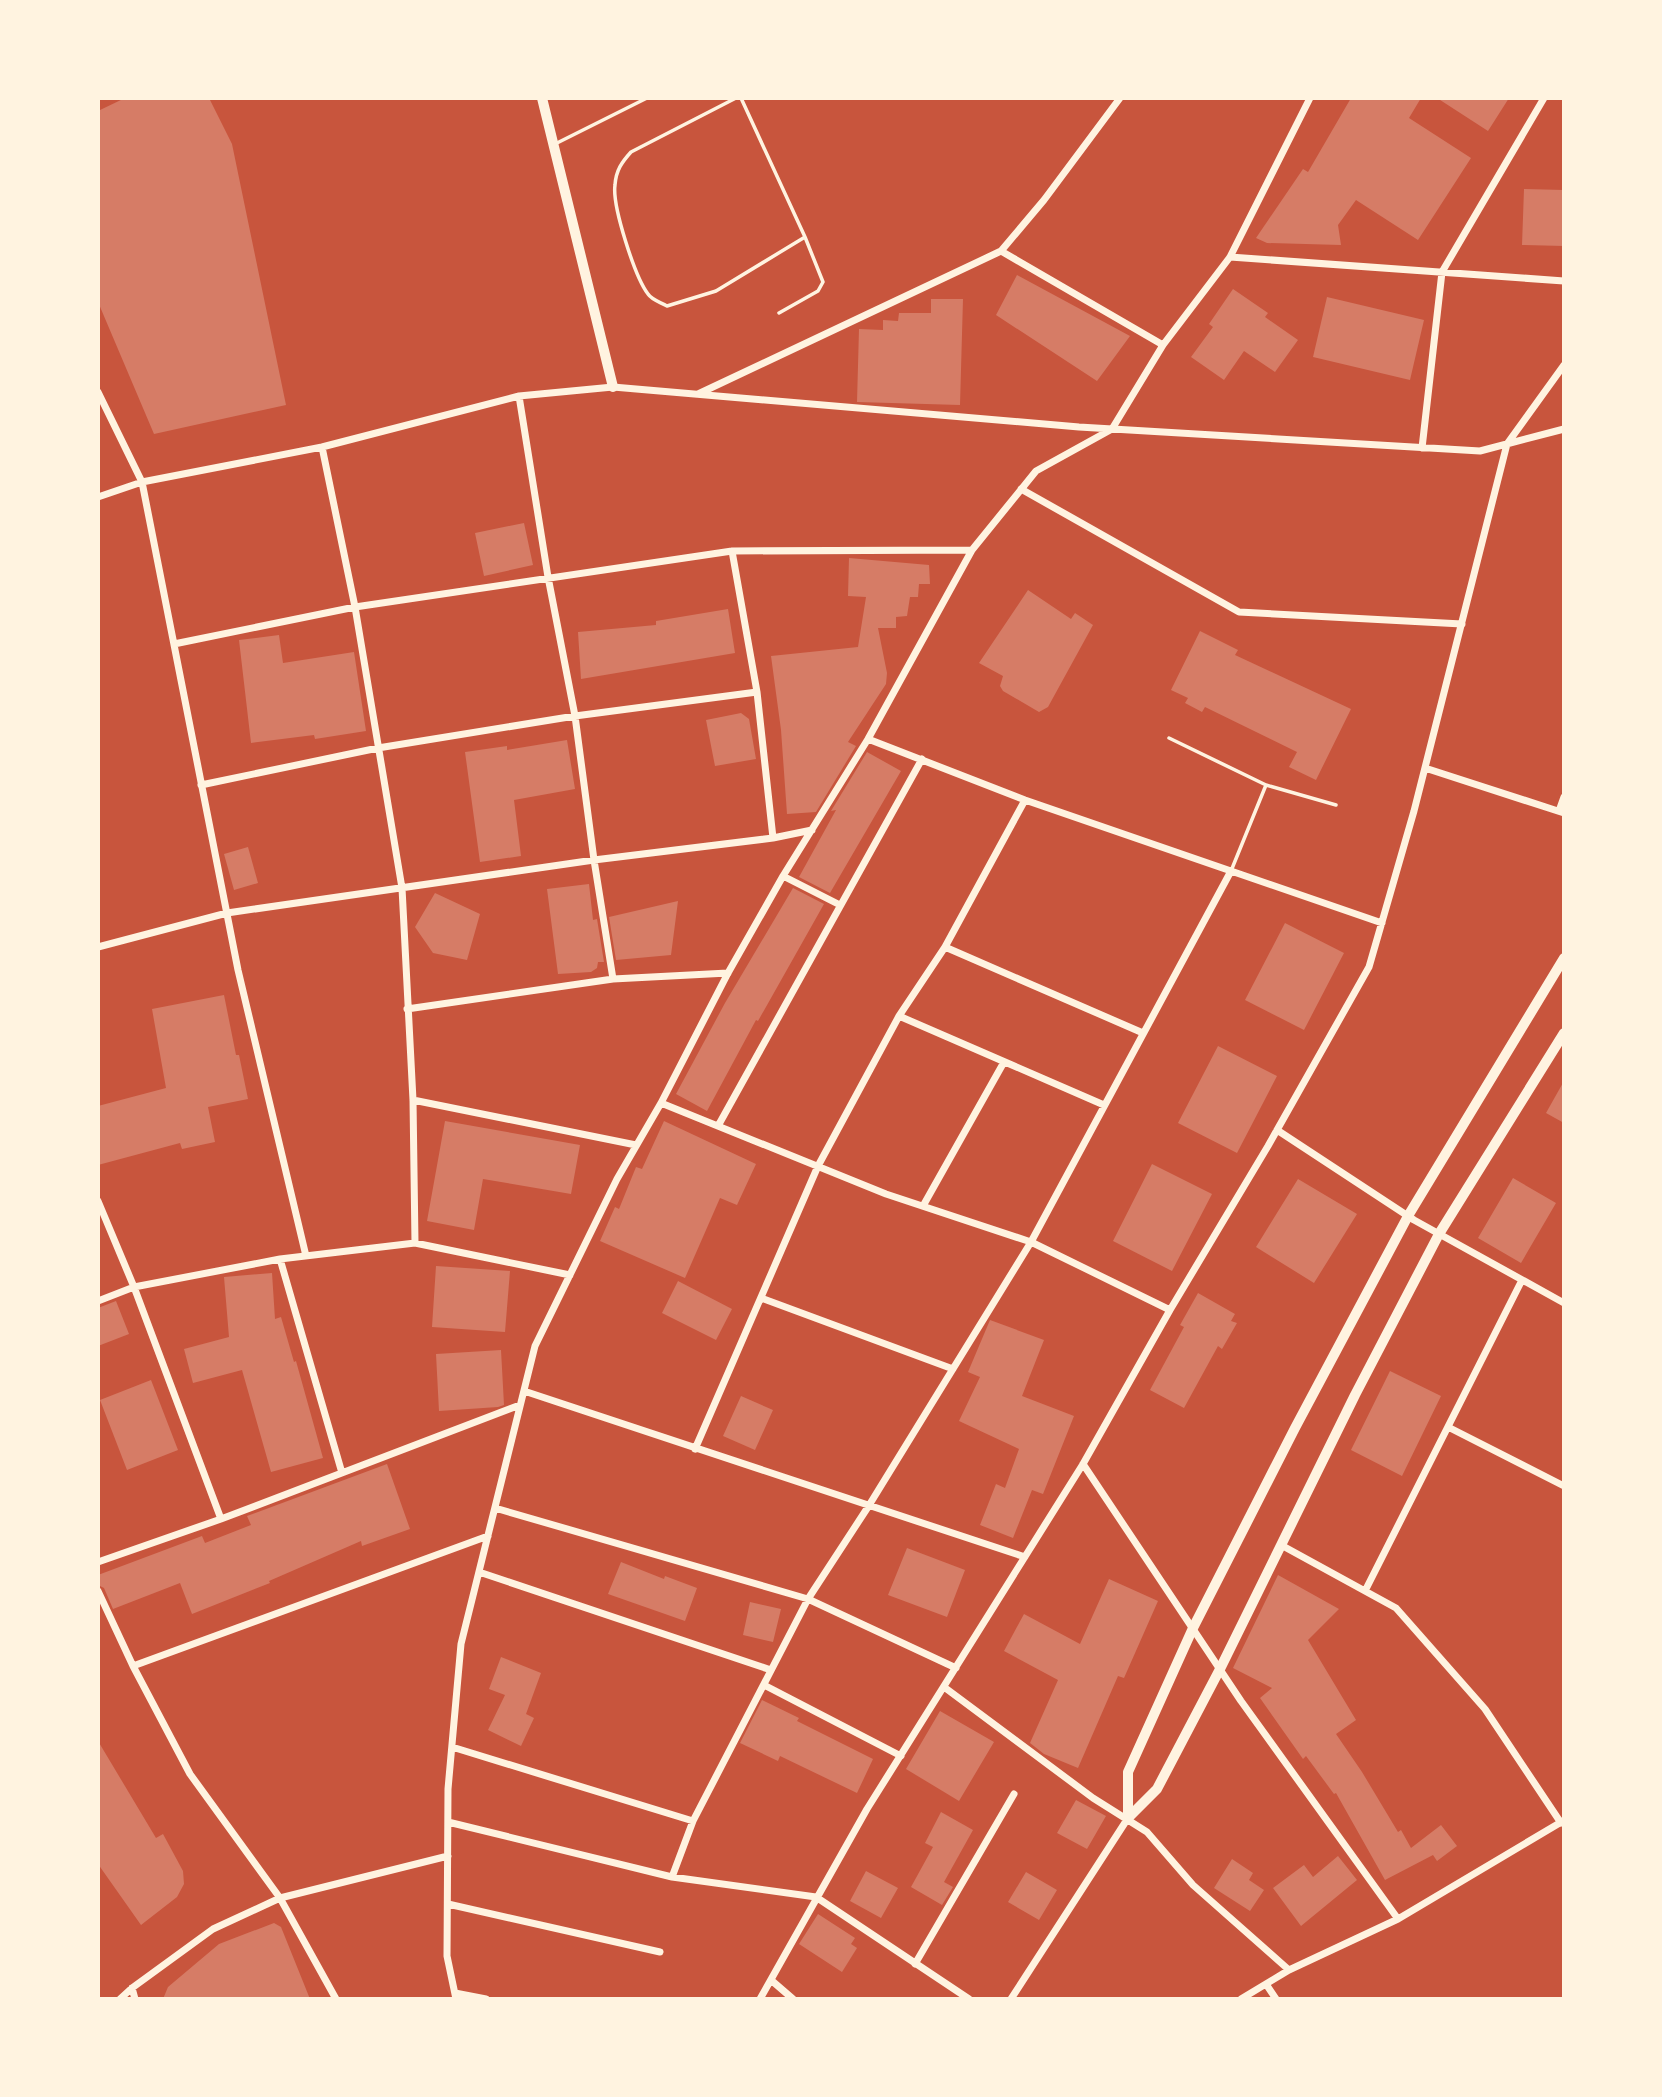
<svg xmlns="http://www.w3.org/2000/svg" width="1662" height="2097" viewBox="0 0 1662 2097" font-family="'Work Sans',sans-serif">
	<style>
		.building { fill: #d67c66 }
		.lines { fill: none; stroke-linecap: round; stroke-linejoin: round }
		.service { stroke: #fff3e0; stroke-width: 3.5 }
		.minor { stroke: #fff3e0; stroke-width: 7 }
		.tertiary { stroke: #fff3e0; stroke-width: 10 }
	</style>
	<rect width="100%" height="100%" fill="#c8553d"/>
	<!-- building -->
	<path class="building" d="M 125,98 L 209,98 L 232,144 L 286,405 L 154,434 L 98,302 L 98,111 Z
		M 1351,98 L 1421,98 L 1409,118 L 1471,158 L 1418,240 L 1356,200 L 1338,225 L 1341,245 L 1267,243 L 1256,238 L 1303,169 L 1308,172 Z
		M 1437,98 L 1509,98 L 1488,131 Z
		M 1524,189 L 1564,190 L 1564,246 L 1522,245 Z
		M 1017,275 L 1130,336 L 1097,381 L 996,315 Z
		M 1233,289 L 1268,313 L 1265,317 L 1298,340 L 1275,372 L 1244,351 L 1224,380 L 1191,357 L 1213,327 L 1209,324 Z
		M 1327,297 L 1424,320 L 1410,380 L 1313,357 Z
		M 931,299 L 963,299 L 960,405 L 857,402 L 859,329 L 883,330 L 883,320 L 898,321 L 899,313 L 931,313 Z
		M 524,523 L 533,565 L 484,576 L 475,533 Z
		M 849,558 L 929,565 L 930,584 L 919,584 L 918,597 L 910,597 L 907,616 L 896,617 L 896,628 L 878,628 L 887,673 L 886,684 L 848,742 L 856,746 L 816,812 L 787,814 L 781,730 L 771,656 L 858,647 L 866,597 L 848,596 Z
		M 1028,590 L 1071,619 L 1075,613 L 1093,625 L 1048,707 L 1039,712 L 1003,691 L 1000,686 L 1003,676 L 979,663 Z
		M 728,609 L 735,653 L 581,679 L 578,632 L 656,625 L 656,621 Z
		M 1200,631 L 1238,650 L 1235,655 L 1351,709 L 1316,780 L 1289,767 L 1297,752 L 1205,707 L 1202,712 L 1185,703 L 1188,698 L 1171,690 Z
		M 279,635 L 283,663 L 354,652 L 366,731 L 315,739 L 314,735 L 251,743 L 239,640 Z
		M 741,713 L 749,719 L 756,759 L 715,766 L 706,720 Z
		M 567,740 L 575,789 L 514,800 L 521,856 L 480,862 L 465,752 L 507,746 L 507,750 Z
		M 867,752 L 901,771 L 830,893 L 799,877 L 836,810 L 831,811 Z
		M 248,847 L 258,883 L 234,890 L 224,854 Z
		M 589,884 L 593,920 L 597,919 L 604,962 L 598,962 L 597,968 L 591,972 L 558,974 L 547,889 Z
		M 793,888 L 824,904 L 758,1021 L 756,1020 L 707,1111 L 676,1094 L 725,1003 Z
		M 435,893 L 480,914 L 467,960 L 433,953 L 415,927 Z
		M 678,901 L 671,955 L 616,960 L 609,917 Z
		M 1285,923 L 1344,953 L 1304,1030 L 1245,1000 Z
		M 224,995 L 236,1055 L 239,1055 L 248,1099 L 208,1107 L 215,1142 L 182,1149 L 180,1143 L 98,1165 L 98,1106 L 166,1088 L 152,1009 Z
		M 1218,1046 L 1277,1076 L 1237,1153 L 1178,1123 Z
		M 1564,1081 L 1564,1123 L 1546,1113 Z
		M 445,1121 L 580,1145 L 571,1194 L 483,1179 L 474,1230 L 427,1221 Z
		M 664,1121 L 756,1164 L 737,1205 L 720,1198 L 685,1278 L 600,1241 L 615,1207 L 619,1209 L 636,1167 L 642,1169 Z
		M 1152,1164 L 1212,1194 L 1172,1271 L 1113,1241 Z
		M 1513,1178 L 1556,1203 L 1521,1263 L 1478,1238 Z
		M 1298,1179 L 1357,1214 L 1314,1283 L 1256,1247 Z
		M 436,1266 L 510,1271 L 505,1332 L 432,1327 Z
		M 272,1273 L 275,1319 L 281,1317 L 294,1362 L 296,1361 L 323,1458 L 271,1472 L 242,1370 L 193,1383 L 184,1349 L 229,1337 L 224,1277 Z
		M 678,1281 L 732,1309 L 716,1340 L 662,1313 Z
		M 1198,1293 L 1235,1314 L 1231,1321 L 1237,1323 L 1222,1349 L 1218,1346 L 1184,1408 L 1150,1390 L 1184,1327 L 1180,1325 Z
		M 116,1301 L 129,1334 L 98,1346 L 98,1308 Z
		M 990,1320 L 1044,1340 L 1022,1396 L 1074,1416 L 1043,1494 L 1032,1490 L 1013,1538 L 980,1525 L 996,1484 L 1005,1488 L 1019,1449 L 959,1421 L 980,1377 L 968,1372 Z
		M 501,1350 L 504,1405 L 498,1407 L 439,1411 L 436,1354 Z
		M 1390,1371 L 1441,1396 L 1402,1476 L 1351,1450 Z
		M 151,1380 L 178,1450 L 127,1470 L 100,1400 Z
		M 741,1396 L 773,1410 L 755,1450 L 723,1436 Z
		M 387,1464 L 410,1529 L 362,1546 L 361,1541 L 269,1581 L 270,1583 L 192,1614 L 180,1583 L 113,1609 L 104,1588 L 98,1585 L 98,1575 L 202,1536 L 205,1543 L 251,1525 L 247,1516 Z
		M 907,1548 L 965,1570 L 947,1617 L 888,1595 Z
		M 621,1562 L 664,1579 L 665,1576 L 697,1588 L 685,1621 L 608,1594 Z
		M 1278,1575 L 1339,1609 L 1308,1640 L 1356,1720 L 1336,1734 L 1362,1772 L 1398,1832 L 1401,1830 L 1411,1848 L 1441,1825 L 1457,1846 L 1437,1861 L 1433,1855 L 1385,1880 L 1336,1793 L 1334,1794 L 1306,1756 L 1303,1759 L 1260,1698 L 1272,1688 L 1233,1668 Z
		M 1109,1579 L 1158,1601 L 1124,1678 L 1118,1676 L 1078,1768 L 1044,1754 L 1030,1743 L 1058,1680 L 1004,1651 L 1024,1614 L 1080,1644 Z
		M 750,1602 L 781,1609 L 773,1642 L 743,1635 Z
		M 501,1657 L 541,1673 L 526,1714 L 534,1718 L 521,1746 L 488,1730 L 505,1695 L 489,1689 Z
		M 762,1700 L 799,1718 L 797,1721 L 873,1759 L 857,1793 L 780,1756 L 778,1761 L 740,1743 Z
		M 940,1711 L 994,1742 L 959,1801 L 906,1769 Z
		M 98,1741 L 156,1838 L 163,1834 L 183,1871 L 184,1884 L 177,1897 L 141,1925 L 98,1864 Z
		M 1076,1800 L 1106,1816 L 1087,1849 L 1057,1833 Z
		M 941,1812 L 973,1830 L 944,1882 L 953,1887 L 942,1905 L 911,1887 L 933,1847 L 925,1843 Z
		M 1338,1856 L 1357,1880 L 1301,1926 L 1273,1888 L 1304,1865 L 1313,1877 Z
		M 1232,1859 L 1253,1873 L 1249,1880 L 1264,1890 L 1250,1911 L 1214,1888 Z
		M 866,1871 L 898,1888 L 881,1918 L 850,1901 Z
		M 1026,1872 L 1057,1890 L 1039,1920 L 1008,1902 Z
		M 818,1914 L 855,1938 L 851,1944 L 857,1948 L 842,1972 L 799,1944 Z
		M 274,1923 L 281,1927 L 310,1999 L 163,1999 L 168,1987 L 219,1944 Z"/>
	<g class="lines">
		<!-- service -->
		<path class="service" d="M 736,98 L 631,152 C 622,162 616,170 615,185 C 612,206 635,277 648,294 C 652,300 660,302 667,306 L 716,291 L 805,237
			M 741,98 L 805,237 L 823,282 L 818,291 L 779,313
			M 555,144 L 647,98
			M 1169,738 L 1266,785
			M 1231,871 L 1266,785 L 1336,805"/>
		<!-- minor -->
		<path class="minor" d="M 1001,251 L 1163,345
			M 1230,257 L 1564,281
			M 98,392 L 142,482 L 238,970 L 306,1256
			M 698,394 L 1001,251 L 1044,200 L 1120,98
			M 519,396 L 548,577 L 575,716 L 594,860 L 613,979
			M 322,447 L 355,607 L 402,888 L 413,1100 L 415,1243
			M 1422,448 L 1442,272 L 1544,98
			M 1021,489 L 1239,612 L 1462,624
			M 98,497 L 142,482 L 322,447 L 519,396 L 613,387 L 1079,427 L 1480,451 L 1564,429
			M 732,551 L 757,692 L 773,838
			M 174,644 L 355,607 L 732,551 L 972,550
			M 868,739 L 1025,800 L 1382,923
			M 1425,768 L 1564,813
			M 201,785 L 378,748 L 575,716 L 757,692
			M 1559,811 L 1564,797
			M 783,876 L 840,905
			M 98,947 L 227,913 L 594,860 L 773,838 L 812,830
			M 945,947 L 1143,1033
			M 407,1009 L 613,979 L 728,973
			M 899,1016 L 1104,1105
			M 413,1100 L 636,1145
			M 661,1103 L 886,1194 L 1031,1242 L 1170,1310
			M 718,1126 L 922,759
			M 1277,1130 L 1414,1220 L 1564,1303
			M 98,1201 L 134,1287 L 221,1519
			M 923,1206 L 1004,1062
			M 280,1259 L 342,1473
			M 761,1298 L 953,1369
			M 98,1301 L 134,1287 L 280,1259 L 415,1243 L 570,1275
			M 524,1391 L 1025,1557
			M 1448,1427 L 1564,1486
			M 695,1449 L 818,1166 L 899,1016 L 945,947 L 1025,800
			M 1083,1464 L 1241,1701 L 1398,1919
			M 495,1508 L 808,1599 L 956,1668
			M 1281,1545 L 1396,1608 L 1485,1709 L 1561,1823
			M 98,1562 L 221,1519 L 520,1405
			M 479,1572 L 771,1670
			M 98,1591 L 133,1666 L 190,1774 L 280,1898 L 336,1999
			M 1365,1591 L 1522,1280
			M 133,1666 L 488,1536
			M 764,1685 L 901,1756
			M 944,1687 L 1093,1798 L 1147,1832 L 1193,1885 L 1289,1970
			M 452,1747 L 693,1821
			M 448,1822 L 672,1877 L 816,1897 L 969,1999
			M 672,1877 L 693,1821 L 808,1599 L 868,1507 L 1031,1242 L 1231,871
			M 448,1904 L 660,1952
			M 915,1964 L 1014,1794
			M 771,1980 L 793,1999
			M 1266,1984 L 1276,1999
			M 132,1988 L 135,1999
			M 455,1993 L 486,1999
			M 120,1999 L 132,1988 L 213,1929 L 280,1898 L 448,1856
			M 456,1999 L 447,1956 L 448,1789 L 461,1644 L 535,1346 L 617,1179 L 661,1103 L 728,973 L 783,876 L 868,739 L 972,550 L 1036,471 L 1112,429 L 1163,345 L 1230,257 L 1310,98
			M 760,1999 L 867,1809 L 1083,1464 L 1170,1310 L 1268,1146 L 1369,967 L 1414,811 L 1507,444 L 1564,365
			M 1011,1999 L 1128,1818
			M 1241,1999 L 1289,1970 L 1398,1919 L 1563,1821"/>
		<!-- tertiary -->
		<path class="tertiary" d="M 542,98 L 613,387
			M 1564,958 L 1408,1216 L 1295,1428 L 1193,1628 L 1128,1772 L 1128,1818 L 1157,1789 L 1220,1669 L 1355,1395 L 1439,1234 L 1564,1033"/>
	</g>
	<!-- border -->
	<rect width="1662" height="2097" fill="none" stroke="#fff3e0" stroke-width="200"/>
</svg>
